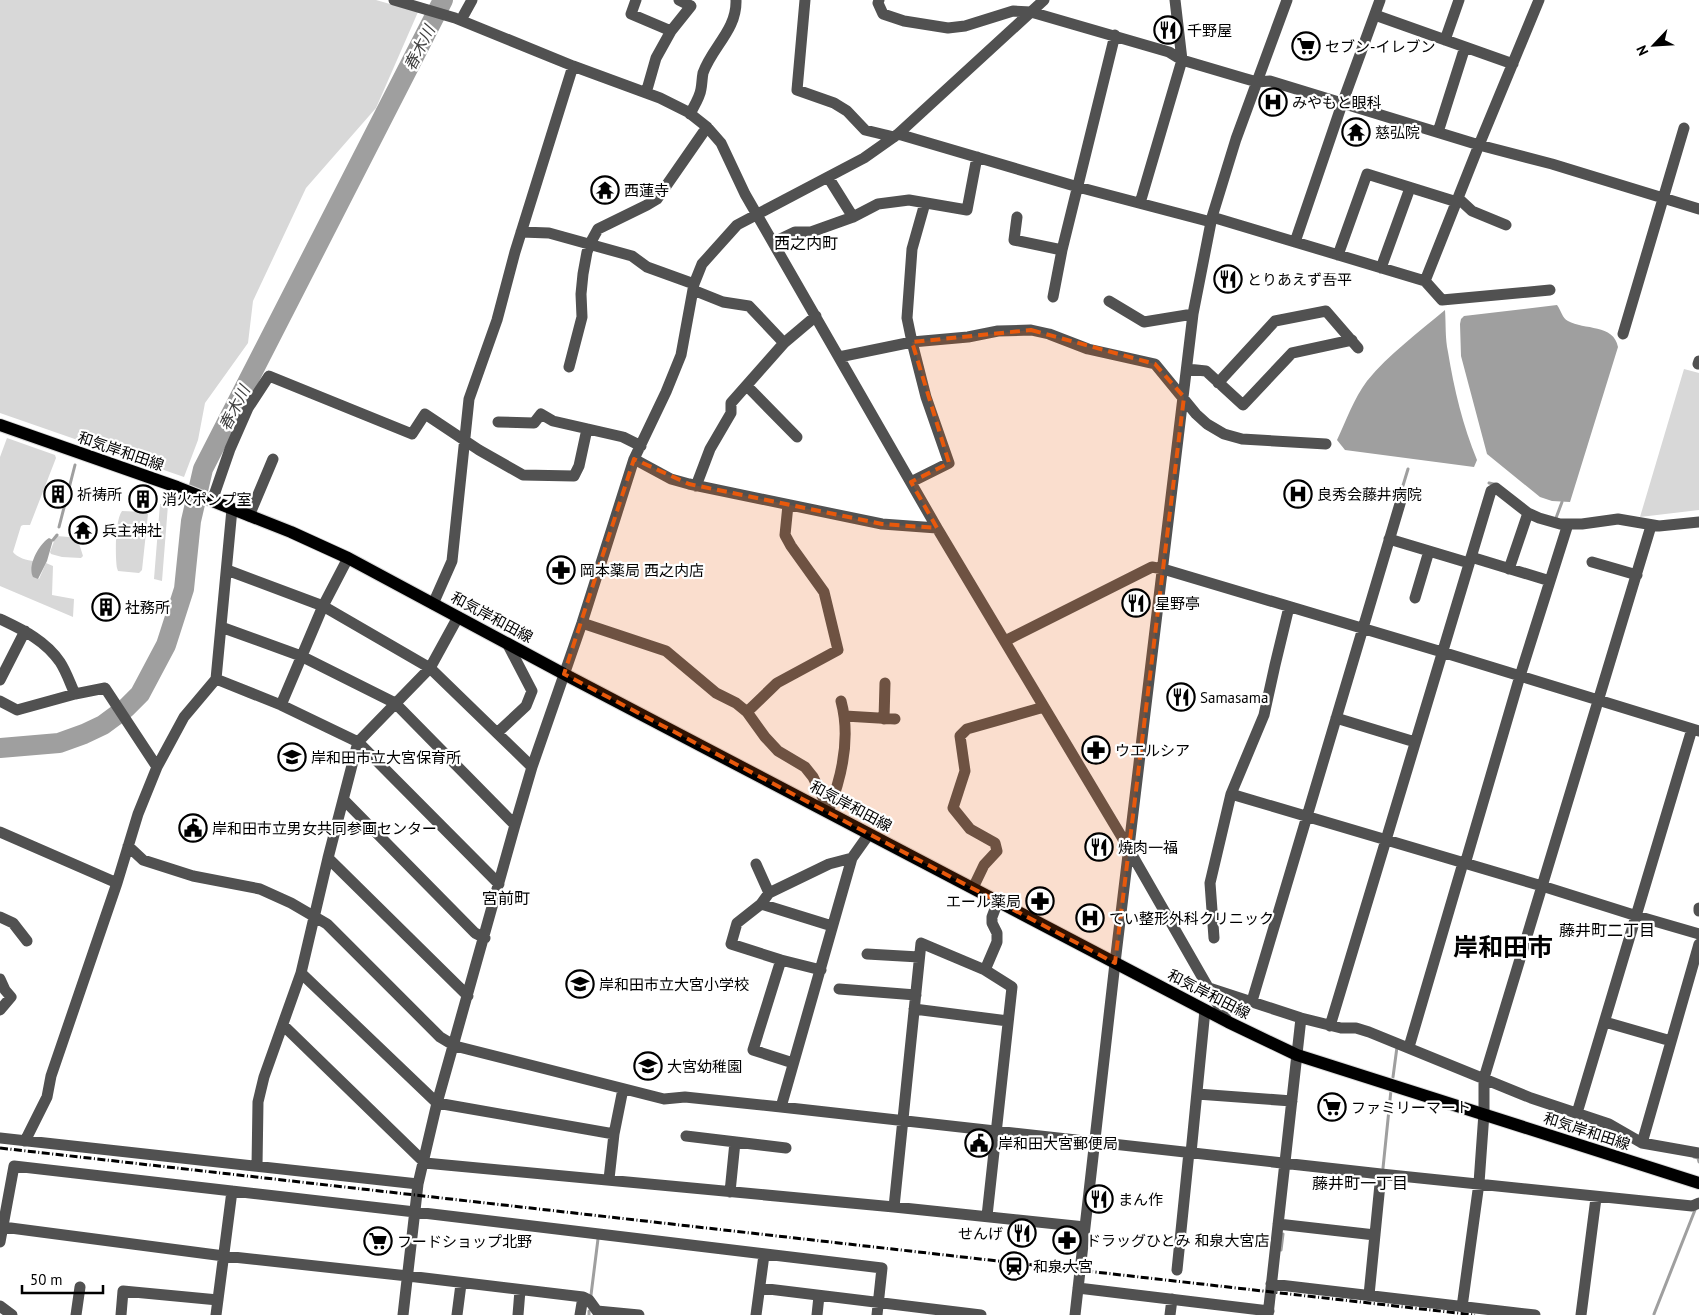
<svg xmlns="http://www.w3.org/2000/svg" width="1699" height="1315" viewBox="0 0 1699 1315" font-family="'PT Sans','Noto Sans JP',sans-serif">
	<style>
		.green { fill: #d8d8d8 }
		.water { fill: #9f9f9f }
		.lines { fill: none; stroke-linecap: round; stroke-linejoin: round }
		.stream { stroke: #9f9f9f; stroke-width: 3 }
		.river { stroke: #9f9f9f; stroke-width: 20 }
		.major-casing { stroke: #dbdbdb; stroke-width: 14 }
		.minor { stroke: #515151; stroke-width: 11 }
		.major { stroke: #000; stroke-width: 12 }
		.rail { stroke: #000; stroke-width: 3; stroke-dasharray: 8 2.5 1 2.5; stroke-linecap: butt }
		.marked { fill: #e8590c; fill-opacity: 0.2; stroke: #e8590c; stroke-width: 4; stroke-dasharray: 10 6; stroke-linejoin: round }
		.labels { text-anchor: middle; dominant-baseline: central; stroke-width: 4.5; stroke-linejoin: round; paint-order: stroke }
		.poi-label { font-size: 15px; fill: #000; stroke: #fff; text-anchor: start }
		.street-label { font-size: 15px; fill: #000; stroke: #fff }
		.water-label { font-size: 16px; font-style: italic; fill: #404040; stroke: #fff }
		.neighbourhood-label { font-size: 16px; fill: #000; stroke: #fff }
		.town-label { font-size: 25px; font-weight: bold; fill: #000; stroke: #fff }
	</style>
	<rect width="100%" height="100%" fill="#fff"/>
	<!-- green -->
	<path class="green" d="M 0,0 L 376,0 L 418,12 L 376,108 L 306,188 L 253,301 L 248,343 L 205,403 L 198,440 L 184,477 L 0,413 Z
		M 1684,369 L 1699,373 L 1699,510 L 1640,517 Z
		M 7,438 L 55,455 L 56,458 L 30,525 L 23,525 L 21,526 L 13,552 C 16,557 28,561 34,561 L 32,575 L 39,579 L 46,563 L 53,566 L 52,595 L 74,599 L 73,617 L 0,586 L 0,457 Z
		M 160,504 L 168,505 L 162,581 L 154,579 Z
		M 122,511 L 146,512 L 148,514 L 142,570 L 139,573 L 118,571 L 117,568 C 115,556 115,520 122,511 Z
		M 56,536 C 77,538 77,535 83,556 L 81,558 L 62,557 L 51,554 L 50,552 Z"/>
	<!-- water -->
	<path class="water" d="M 1557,305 C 1561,310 1562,318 1568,321 C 1584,330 1614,324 1618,347 L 1570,502 L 1552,501 L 1540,497 L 1487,454 L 1461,356 L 1460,324 L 1461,319 L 1464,316 Z
		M 1445,310 C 1446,324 1445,338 1448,352 C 1454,389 1463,426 1477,460 L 1474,467 L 1345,450 L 1337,440 C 1346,421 1354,398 1367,381 C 1389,354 1419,332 1445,310 Z
		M 49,538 L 53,540 L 47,561 L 38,579 L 33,577 C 27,566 39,544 49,538 Z"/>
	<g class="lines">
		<!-- stream -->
		<path class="stream" d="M 1489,483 L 1498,485
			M 1401,492 L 1408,469
			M 1556,518 L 1562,502
			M 59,527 L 75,465
			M 53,540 L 57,535
			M 1393,1077 L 1397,1047
			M 1694,1157 L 1698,1158 L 1699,1162
			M 1383,1168 L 1391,1090
			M 1281,1250 L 1283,1234
			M 591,1295 L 598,1239
			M 1654,1314 L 1695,1210
			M 589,1315 L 589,1311"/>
		<!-- river -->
		<path class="river" d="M 0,748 L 59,743 L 84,734 L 103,725 L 126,708 L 140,694 L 166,645 L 184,589 L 191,521 L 203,469 L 443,0"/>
		<!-- major casing -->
		<g class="major-casing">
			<path id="major" d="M 0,425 L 177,487 L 291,532 L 348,558 L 564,674 L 1228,1022 L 1297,1055 L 1699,1183"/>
		</g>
		<!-- minor -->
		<path class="minor" d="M 394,0 L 455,18 L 573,66 L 660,98 L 688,112 L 707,127 L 721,143 L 745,194 L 937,528 L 1123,839 L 1228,1022
			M 636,0 L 631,14 L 671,31
			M 805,0 L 797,90 L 834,103 L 847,111 L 865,130 L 894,137
			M 879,0 L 878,3 L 883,14 L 904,21 L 948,28 L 965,26 L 1013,11 L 1031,12 L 1169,52 L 1182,60 L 1243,78 L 1257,82 L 1270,81 L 1479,145 L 1552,164 L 1699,209
			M 1375,15 L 1513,64
			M 461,20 L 472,0
			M 1445,40 L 1459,0
			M 646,93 L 656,58 L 671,31 L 691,6 L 679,0
			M 690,114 C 694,106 700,97 701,89 C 702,84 702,78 703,73 C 712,47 737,30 736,0
			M 1438,132 L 1465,47
			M 898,134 L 1078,187 L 1211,222
			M 828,177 L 853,217
			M 1458,198 L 1472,211 L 1506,225
			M 1140,203 L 1182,60 L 1175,0
			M 1017,217 L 1014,240 L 1062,250
			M 1212,217 L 1425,281 L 1442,300 L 1550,290
			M 521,232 L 549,233 L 632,256 L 647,267 L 694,284
			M 774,242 L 795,232 L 811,232 L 853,217 L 878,204 L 909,200 L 967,210 L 977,157
			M 1295,242 L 1342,104 L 1380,0
			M 1338,255 L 1367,174 L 1457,202
			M 1381,268 L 1410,188
			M 1425,281 L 1479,145 L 1539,0
			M 693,290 L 723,302 L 749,306 L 784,343
			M 1053,297 L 1062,250 L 1115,35
			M 1109,301 L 1144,322 L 1193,314
			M 1623,334 L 1684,128
			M 839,357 L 912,342 L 968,337 L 998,331 L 1031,330 L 1049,334 L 1088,349 L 1155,364 L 1196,414 L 1207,424 L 1224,434 L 1242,439 L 1326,444
			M 1698,364 L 1699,361
			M 569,367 L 582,317 L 581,294 L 583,274 L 587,252 L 592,240 L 598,229 L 647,205 L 657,199 L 707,127
			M 1187,369 L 1206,371 L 1243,405 L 1292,353 L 1352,340
			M 1218,383 L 1275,321 L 1326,311 L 1358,348
			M 747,386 L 797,437
			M 498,422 L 534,423 L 541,414 L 553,421 L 623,437 L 641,446
			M 634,459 L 671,479 L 689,484 L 882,524 L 937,528
			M 911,482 L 949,463 L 926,397 L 912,342 L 907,318 L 912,249 L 925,203
			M 696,486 L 710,449 L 731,413 L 731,403 L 784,343 L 816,316
			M 212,501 L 230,449 L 248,408 L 269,376 L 412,434 L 425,414 L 479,450 L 523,475 L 574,476 L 579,466 L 587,429
			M 249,516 L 273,459
			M 1389,539 L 1469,563
			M 1471,557 L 1550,581
			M 1592,562 L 1637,575
			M 1509,569 L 1528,513
			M 227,570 L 323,606 L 430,668 L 532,767
			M 1415,598 L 1429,551
			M 433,604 L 452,561 L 469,399 L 497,320 L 515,252 L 573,66
			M 0,619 C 23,630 45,640 60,662 C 66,671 70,683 75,694
			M 582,623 L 666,651 L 716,693 L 736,703 L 747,712 L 765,737 L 778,751 L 805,767 L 813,777 L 829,810
			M 221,627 L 301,656 L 395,703 L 515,825
			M 1005,641 L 1152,567 L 1163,569 L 1442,652 L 1699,731
			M 216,679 L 281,705 L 358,742 L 499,884
			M 0,680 L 25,631
			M 0,701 L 17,710 L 75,694 L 105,688 L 157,767
			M 281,705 L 323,606 L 348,558
			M 747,712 L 777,683 L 838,650 L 824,592 L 791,546 L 785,535 L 788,505
			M 845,716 L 895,719
			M 1336,718 L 1415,742
			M 884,719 L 885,683
			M 497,733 L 526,706 L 532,691 L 507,643
			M 1231,794 L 1542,886 L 1637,916 L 1699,934
			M 344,800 L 475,933 L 485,938
			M 828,812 C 842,777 851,738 841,701
			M 0,832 L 117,883
			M 128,846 L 143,860 L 193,876 L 260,889 L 291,903 L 327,924 L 440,1037 L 455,1046 L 664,1099 L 685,1097 L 781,1107 L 1381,1174 L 1692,1206 L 1699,1203
			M 328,858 L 468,996
			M 756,864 L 769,893
			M 1465,864 L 1520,676 L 1568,524
			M 973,888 L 984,865 L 997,851 L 995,843 L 970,829 L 953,808 L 965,771 L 960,736 L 967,729 L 1044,707
			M 761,904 L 832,926
			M 1699,908 L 1699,911
			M 0,917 L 13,923 L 27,941
			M 1214,938 L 1210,883 L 1231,794 L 1264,715 L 1275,665 L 1289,607
			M 867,954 L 919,957
			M 781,960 L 753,1050 L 793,1063
			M 821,970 L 781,960 L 731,944 L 737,923 L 761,904 L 769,893 L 829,864 L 852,858
			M 985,970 L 997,942 L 997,933 L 992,923 L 992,917 L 998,901
			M 301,973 L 437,1103 L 614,1134
			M 0,979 L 5,990 L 11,997 L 0,1010
			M 1206,987 L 1301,1018 L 1341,1028 L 1356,1028 L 1369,1032 L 1531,1098 L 1609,1124 L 1642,1143 L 1699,1153
			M 839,989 L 916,995
			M 1252,1001 L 1402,497
			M 914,1009 L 1008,1021
			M 1605,1022 L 1671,1041
			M 284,1026 L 425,1163 L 894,1207 L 1085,1227
			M 1330,1026 L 1491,491 L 1496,488 L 1528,513 L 1539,518 L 1560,524 L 1582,524 L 1618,519 L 1659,526 L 1699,522
			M 1409,1047 L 1463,863
			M 1197,1094 L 1292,1101
			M 781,1107 L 852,858 L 869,834
			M 1577,1113 L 1692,729
			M 686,1136 L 786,1148
			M 0,1138 L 418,1184
			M 25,1141 L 47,1097 L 51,1076 L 117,883 L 138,814 L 157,767 L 184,717 L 216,679 L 232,509
			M 1642,1143 L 1699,944
			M 1191,1153 L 1205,1010
			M 257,1166 L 258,1102 L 264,1077 L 301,973 L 328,858 L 358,742 L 430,668 L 458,617
			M 609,1179 L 614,1134 L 623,1089
			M 730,1192 L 735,1142
			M 894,1207 L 921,943 L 985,970 L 1012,987 L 987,1216
			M 1278,1224 L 1375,1235
			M 3,1227 L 224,1256 L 408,1276 L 583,1297 L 589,1300 L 597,1311 L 639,1315
			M 0,1242 L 14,1166 L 415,1212 L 882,1268 L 877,1315
			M 1177,1270 L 1189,1152
			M 1271,1284 L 1535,1315
			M 760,1288 L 981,1315
			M 1078,1288 L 1269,1311
			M 1369,1295 L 1381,1174
			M 0,1306 L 12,1315
			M 1462,1307 L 1479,1183 L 1484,1113 L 1484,1078 L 1651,526
			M 76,1315 L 80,1287
			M 121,1315 L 123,1291 L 218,1300
			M 216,1315 L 232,1191
			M 403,1315 L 418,1184 L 437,1103 L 515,825 L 532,767 L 582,623 L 634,459 L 666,392 L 681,355 L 694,284 L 702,264 L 737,225 L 864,158 L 898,134 L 1044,0
			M 457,1315 L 461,1284
			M 518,1315 L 520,1290
			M 580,1315 L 583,1297
			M 756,1315 L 764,1255
			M 817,1315 L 819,1296
			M 1075,1315 L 1115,963 L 1193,314 L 1212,217 L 1236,139 L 1287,0
			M 1170,1315 L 1172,1299
			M 1268,1315 L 1301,1018
			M 1581,1315 L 1596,1198"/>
		<!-- major -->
		<use href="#major" class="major"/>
		<!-- rail -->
		<path class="rail" d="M 0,1148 L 1475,1315"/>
	</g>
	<!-- marked area -->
	<path class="marked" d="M 1031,330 L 1155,364 L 1184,397 L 1115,963 L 564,674 L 634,459 L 689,484 L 882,524 L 937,528 L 911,482 L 949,463 L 912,342 Z"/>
	<!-- icons -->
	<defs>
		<g id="restaurant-ring" transform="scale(1.4375)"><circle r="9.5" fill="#fff" stroke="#000" stroke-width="1.5"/><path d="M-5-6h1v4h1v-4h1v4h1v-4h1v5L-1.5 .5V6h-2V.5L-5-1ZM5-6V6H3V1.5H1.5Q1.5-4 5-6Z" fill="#000"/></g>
		<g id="supermarket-ring" transform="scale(1.4375)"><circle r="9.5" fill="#fff" stroke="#000" stroke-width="1.5"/><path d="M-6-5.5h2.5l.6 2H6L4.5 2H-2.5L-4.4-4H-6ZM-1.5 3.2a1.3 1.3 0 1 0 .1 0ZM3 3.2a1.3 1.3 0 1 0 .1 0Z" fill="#000"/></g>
		<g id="hospital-ring" transform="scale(1.4375)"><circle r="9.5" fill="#fff" stroke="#000" stroke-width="1.5"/><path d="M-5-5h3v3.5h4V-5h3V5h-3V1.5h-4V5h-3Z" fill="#000"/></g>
		<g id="temple-ring" transform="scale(1.4375)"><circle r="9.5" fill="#fff" stroke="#000" stroke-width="1.5"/><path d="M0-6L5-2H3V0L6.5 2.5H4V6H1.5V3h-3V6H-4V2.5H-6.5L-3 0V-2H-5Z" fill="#000"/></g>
		<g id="building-ring" transform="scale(1.4375)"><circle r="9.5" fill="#fff" stroke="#000" stroke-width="1.5"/><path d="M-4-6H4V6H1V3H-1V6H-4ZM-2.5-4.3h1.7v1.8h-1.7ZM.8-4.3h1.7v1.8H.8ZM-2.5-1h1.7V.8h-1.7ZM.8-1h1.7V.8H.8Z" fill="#000"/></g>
		<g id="pharmacy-ring" transform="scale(1.4375)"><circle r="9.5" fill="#fff" stroke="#000" stroke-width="1.5"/><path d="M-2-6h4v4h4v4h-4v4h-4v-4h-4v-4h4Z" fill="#000"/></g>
		<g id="school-ring" transform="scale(1.4375)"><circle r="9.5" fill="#fff" stroke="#000" stroke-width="1.5"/><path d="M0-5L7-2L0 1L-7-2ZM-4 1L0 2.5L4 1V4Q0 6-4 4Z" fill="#000"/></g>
		<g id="civic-ring" transform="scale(1.4375)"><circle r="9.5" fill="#fff" stroke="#000" stroke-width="1.5"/><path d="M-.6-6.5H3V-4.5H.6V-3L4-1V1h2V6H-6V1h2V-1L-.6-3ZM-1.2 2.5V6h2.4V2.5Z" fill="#000"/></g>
		<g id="station-ring" transform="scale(1.4375)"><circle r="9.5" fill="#fff" stroke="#000" stroke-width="1.5"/><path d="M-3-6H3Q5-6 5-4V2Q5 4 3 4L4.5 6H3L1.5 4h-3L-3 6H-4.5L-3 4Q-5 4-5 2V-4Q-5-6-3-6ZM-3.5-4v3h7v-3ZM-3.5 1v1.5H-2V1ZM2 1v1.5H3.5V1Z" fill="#000"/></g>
	</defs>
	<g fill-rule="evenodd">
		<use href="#restaurant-ring" x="1168" y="30"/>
		<use href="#supermarket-ring" x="1306" y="46"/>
		<use href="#hospital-ring" x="1273" y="102"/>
		<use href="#temple-ring" x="1356" y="132"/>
		<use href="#temple-ring" x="605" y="190"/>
		<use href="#restaurant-ring" x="1228" y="279"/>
		<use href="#building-ring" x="58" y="494"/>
		<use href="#hospital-ring" x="1298" y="494"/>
		<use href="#building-ring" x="143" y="499"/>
		<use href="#temple-ring" x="83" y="530"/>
		<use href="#pharmacy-ring" x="561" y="570"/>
		<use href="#restaurant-ring" x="1136" y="603"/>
		<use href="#building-ring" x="106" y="607"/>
		<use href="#restaurant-ring" x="1181" y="697"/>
		<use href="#pharmacy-ring" x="1096" y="750"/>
		<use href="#school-ring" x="292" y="757"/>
		<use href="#civic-ring" x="193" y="828"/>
		<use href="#restaurant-ring" x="1099" y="847"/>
		<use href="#pharmacy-ring" x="1040" y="901"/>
		<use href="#hospital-ring" x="1090" y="918"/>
		<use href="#school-ring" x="580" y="984"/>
		<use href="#school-ring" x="648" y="1066"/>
		<use href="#supermarket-ring" x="1332" y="1107"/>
		<use href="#civic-ring" x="979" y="1143"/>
		<use href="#restaurant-ring" x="1099" y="1199"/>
		<use href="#restaurant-ring" x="1022" y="1233"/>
		<use href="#pharmacy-ring" x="1067" y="1240"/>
		<use href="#supermarket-ring" x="378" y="1241"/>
		<use href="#station-ring" x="1014" y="1266"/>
	</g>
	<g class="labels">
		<!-- poi labels -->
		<g class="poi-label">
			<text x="1187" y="30">千野屋</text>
			<text x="1325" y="46">セブン-イレブン</text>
			<text x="1292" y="102">みやもと眼科</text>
			<text x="1375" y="132">慈弘院</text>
			<text x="624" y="190">西蓮寺</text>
			<text x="1247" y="279">とりあえず吾平</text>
			<text x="77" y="494">祈祷所</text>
			<text x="1317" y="494">良秀会藤井病院</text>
			<text x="162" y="499">消火ポンプ室</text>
			<text x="102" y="530">兵主神社</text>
			<text x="580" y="570">岡本薬局 西之内店</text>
			<text x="1155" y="603">星野亭</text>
			<text x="125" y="607">社務所</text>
			<text x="1200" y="697">Samasama</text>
			<text x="1115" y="750">ウエルシア</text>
			<text x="311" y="757">岸和田市立大宮保育所</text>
			<text x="212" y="828">岸和田市立男女共同参画センター</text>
			<text x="1118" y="847">焼肉一福</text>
			<text x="1021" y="901" text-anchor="end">エール薬局</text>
			<text x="1109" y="918">てい整形外科クリニック</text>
			<text x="599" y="984">岸和田市立大宮小学校</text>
			<text x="667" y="1066">大宮幼稚園</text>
			<text x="1351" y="1107">ファミリーマート</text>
			<text x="998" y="1143">岸和田大宮郵便局</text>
			<text x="1118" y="1199">まん作</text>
			<text x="1003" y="1233" text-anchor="end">せんげ</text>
			<text x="1086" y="1240">ドラッグひとみ 和泉大宮店</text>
			<text x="397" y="1241">フードショップ北野</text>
			<text x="1033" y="1266">和泉大宮</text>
		</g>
		<!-- street labels -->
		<g class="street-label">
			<text transform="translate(121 451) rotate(19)">和気岸和田線</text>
			<text transform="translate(492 617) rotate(28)">和気岸和田線</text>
			<text transform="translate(851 806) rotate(28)">和気岸和田線</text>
			<text transform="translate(1209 994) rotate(27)">和気岸和田線</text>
			<text transform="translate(1587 1131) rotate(18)">和気岸和田線</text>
		</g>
		<!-- water labels -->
		<g class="water-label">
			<text transform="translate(419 48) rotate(-63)">春木川</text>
			<text transform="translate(234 408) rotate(-63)">春木川</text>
		</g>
		<!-- neighbourhood labels -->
		<g class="neighbourhood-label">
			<text x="806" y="243">西之内町</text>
			<text x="506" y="898">宮前町</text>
			<text x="1607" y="930">藤井町二丁目</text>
			<text x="1360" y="1183">藤井町一丁目</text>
		</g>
		<!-- town labels -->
		<g class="town-label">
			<text x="1503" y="947">岸和田市</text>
		</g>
	</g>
	<!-- north arrow -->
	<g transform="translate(1654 45) rotate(245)" stroke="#ffffff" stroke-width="4" paint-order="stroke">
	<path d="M0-4L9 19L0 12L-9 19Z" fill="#000000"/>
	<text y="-8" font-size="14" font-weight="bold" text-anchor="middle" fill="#000000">N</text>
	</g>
	<!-- scale -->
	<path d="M22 1285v8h81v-8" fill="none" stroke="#000000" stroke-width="2.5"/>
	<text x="30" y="1285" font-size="15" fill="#000000" stroke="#ffffff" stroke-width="4" paint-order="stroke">50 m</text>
</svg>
